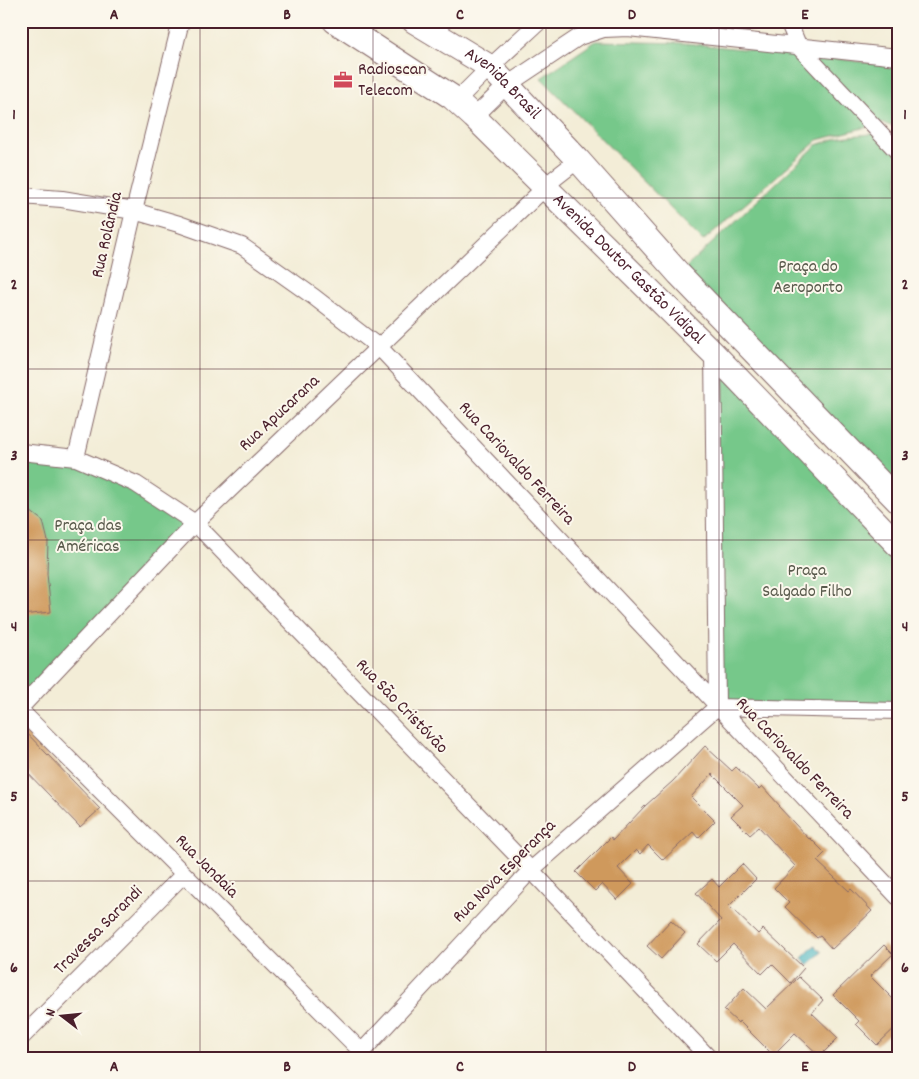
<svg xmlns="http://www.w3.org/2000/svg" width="919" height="1079" viewBox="0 0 919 1079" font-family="Dekko,sans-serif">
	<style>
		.green { fill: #76c88a; stroke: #60745a }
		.water { fill: #46b4c0; stroke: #486a76 }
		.building { fill: #cf995b }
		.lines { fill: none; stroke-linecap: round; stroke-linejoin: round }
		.minor-casing { stroke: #856767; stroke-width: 18 }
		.secondary-casing { stroke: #856767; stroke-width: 26 }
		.minor { stroke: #fff; stroke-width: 16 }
		.secondary { stroke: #fff; stroke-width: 24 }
		.grid { fill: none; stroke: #4a1f2b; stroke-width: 1; stroke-opacity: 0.55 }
		.labels { text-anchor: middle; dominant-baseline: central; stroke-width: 4; stroke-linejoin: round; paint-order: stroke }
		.poi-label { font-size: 18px; fill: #4a1f2b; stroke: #fbf7ec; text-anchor: start }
		.street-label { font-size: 18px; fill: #4a1f2b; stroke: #fbf7ec }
		.park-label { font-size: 18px; fill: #595a4c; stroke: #fbf7ec }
		.neatline { fill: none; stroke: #4a1f2b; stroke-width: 2 }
		.grid-label { font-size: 16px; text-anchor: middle; font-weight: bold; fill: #4a1f2b }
	</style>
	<rect width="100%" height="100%" fill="#fbf7ec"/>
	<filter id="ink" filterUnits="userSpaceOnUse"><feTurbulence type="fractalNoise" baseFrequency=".02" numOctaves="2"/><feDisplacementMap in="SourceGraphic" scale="10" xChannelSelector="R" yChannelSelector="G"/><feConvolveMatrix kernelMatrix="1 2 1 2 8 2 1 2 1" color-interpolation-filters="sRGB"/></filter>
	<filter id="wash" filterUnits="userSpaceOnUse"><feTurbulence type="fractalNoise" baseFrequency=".0096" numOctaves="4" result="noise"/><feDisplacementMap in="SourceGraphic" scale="20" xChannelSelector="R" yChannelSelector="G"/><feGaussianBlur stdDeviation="1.12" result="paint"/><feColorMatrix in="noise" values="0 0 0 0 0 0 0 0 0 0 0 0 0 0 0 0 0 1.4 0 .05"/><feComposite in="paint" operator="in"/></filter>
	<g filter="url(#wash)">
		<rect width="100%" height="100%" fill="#f3edd7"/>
		<!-- green -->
		<path class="green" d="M 596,41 L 684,43 L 840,59 L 898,67 L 898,128 L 881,123 L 818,140 L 703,241 L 541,78 Z
			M 880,133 L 898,152 L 898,501 L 679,274 L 817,145 L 840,137 Z
			M 713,353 L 898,543 L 898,711 L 717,707 Z
			M 21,452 L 76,458 L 193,522 L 21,707 Z"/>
		<!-- water -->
		<path class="water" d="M 815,945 L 822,952 L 808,965 L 802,958 Z"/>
		<g id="blocks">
			<!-- building -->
			<path class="building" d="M 30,511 L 43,521 L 48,541 L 47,574 L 51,612 L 21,615 L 21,512 Z
				M 21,727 L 100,809 L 80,827 L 21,766 Z
				M 705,746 L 732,771 L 736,767 L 759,789 L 762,786 L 780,806 L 779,807 L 809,839 L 810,838 L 825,853 L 817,861 L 849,891 L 851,889 L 872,911 L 832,949 L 820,936 L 817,938 L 785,907 L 789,903 L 774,888 L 795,866 L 759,827 L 750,835 L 731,816 L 743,805 L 712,774 L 691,797 L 715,821 L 698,838 L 693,832 L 663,860 L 648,845 L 640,854 L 636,850 L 618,868 L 633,884 L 617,900 L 602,884 L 595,891 L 576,872 L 611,837 L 613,840 L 645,806 L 673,781 Z
				M 742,864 L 756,879 L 729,906 L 758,934 L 763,929 L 804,968 L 791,983 L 772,964 L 762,974 L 733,944 L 716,961 L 698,944 L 721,920 L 696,893 L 712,879 L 719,887 Z
				M 671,920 L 685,933 L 661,959 L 647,946 Z
				M 884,945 L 893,954 L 870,976 L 898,1004 L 898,1025 L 877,1045 L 856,1024 L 859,1021 L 833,995 Z
				M 799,977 L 823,1000 L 812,1013 L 838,1038 L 820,1056 L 795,1033 L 773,1055 L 739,1021 L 738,1023 L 724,1010 L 744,988 L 766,1009 Z"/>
		</g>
	</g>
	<g filter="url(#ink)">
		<use href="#blocks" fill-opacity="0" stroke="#856767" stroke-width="1"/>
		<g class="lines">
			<!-- minor casing -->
			<g class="minor-casing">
				<path id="minor" d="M 788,21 L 799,47 L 898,152
					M 456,101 L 490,67 L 540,21
					M 474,117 L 507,85 L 579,37 L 604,29 L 628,28 L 898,57
					M 21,196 L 62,199 L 134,211 L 179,224 L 242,246 L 314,297 L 380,348 L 898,897
					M 713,353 L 717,707
					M 21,452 L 76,458 L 136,484 L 195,523 L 531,870 L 709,1058
					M 76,458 L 134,211 L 181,21
					M 21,707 L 195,523 L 555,178 L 578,160
					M 717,707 L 898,711
					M 21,711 L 362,1052
					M 21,1038 L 184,874
					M 356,1058 L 531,870 L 717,707"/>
			</g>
			<!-- secondary casing -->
			<g class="secondary-casing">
				<g id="secondary">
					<path id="s1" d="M 335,21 L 452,97 L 474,117 L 713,353 L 898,545"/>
					<path id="s2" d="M 414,21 L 490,67 L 578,160 L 679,274 L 898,501"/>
				</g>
			</g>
			<!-- minor -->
			<use href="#minor" class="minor"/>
			<!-- secondary -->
			<use href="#secondary" class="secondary"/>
		</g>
	</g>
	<!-- grid -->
	<path class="grid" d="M 200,21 L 200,1058M 373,21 L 373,1058M 546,21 L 546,1058M 719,21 L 719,1058M 21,198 L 898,198M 21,369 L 898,369M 21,540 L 898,540M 21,710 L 898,710M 21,881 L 898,881"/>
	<!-- icons -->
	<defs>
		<g id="office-bare" transform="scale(1.5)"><path d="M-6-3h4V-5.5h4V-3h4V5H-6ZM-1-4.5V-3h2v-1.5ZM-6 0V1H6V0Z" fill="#d1495b" stroke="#fbf7ec" stroke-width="2.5" paint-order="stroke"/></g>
	</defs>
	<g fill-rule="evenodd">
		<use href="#office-bare" x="343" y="80"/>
	</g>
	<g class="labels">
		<!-- poi labels -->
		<g class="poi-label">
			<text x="358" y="70">Radioscan<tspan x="358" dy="21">Telecom</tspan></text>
		</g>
		<!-- street labels -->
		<g class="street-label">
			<text stroke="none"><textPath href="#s2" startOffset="109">Avenida Brasil</textPath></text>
			<text transform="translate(108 235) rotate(-77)">Rua Rolândia</text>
			<text stroke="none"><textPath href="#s1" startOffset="386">Avenida Doutor Gastão Vidigal</textPath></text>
			<text transform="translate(280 414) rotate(-43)">Rua Apucarana</text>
			<text transform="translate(516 464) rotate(47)">Rua Cariovaldo Ferreira</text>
			<text transform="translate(401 707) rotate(46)">Rua São Cristóvão</text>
			<text transform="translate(794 759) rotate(46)">Rua Cariovaldo Ferreira</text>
			<text transform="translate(206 867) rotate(45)">Rua Jandaia</text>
			<text transform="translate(505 872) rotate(-45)">Rua Nova Esperança</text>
			<text transform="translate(99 931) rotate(-45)">Travessa Sarandi</text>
		</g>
		<!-- park labels -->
		<g class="park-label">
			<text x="808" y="267">Praça do<tspan x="808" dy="21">Aeroporto</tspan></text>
			<text x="88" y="526">Praça das<tspan x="88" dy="21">Américas</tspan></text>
			<text x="807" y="571">Praça<tspan x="807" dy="21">Salgado Filho</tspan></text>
		</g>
	</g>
	<!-- margin -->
	<rect width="919" height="1079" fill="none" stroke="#fbf7ec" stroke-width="55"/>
	<!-- north arrow -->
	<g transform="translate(62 1016) rotate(286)" stroke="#fbf7ec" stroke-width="4" paint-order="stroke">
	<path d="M0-4L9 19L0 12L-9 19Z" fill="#4a1f2b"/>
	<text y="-8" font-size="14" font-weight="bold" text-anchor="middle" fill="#4a1f2b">N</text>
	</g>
	<rect x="28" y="28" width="864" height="1024" class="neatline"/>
	<g class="grid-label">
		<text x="114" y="19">A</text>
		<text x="287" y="19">B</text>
		<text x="460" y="19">C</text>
		<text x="632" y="19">D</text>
		<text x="805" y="19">E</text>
		<text x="14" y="119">1</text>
		<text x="905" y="119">1</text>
		<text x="14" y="289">2</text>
		<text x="905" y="289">2</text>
		<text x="14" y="460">3</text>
		<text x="905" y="460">3</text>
		<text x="14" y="631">4</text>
		<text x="905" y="631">4</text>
		<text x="14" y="801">5</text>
		<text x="905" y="801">5</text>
		<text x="14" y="972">6</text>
		<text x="905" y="972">6</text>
		<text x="114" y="1071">A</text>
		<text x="287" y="1071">B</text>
		<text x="460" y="1071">C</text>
		<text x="632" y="1071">D</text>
		<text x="805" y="1071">E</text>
	</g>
</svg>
